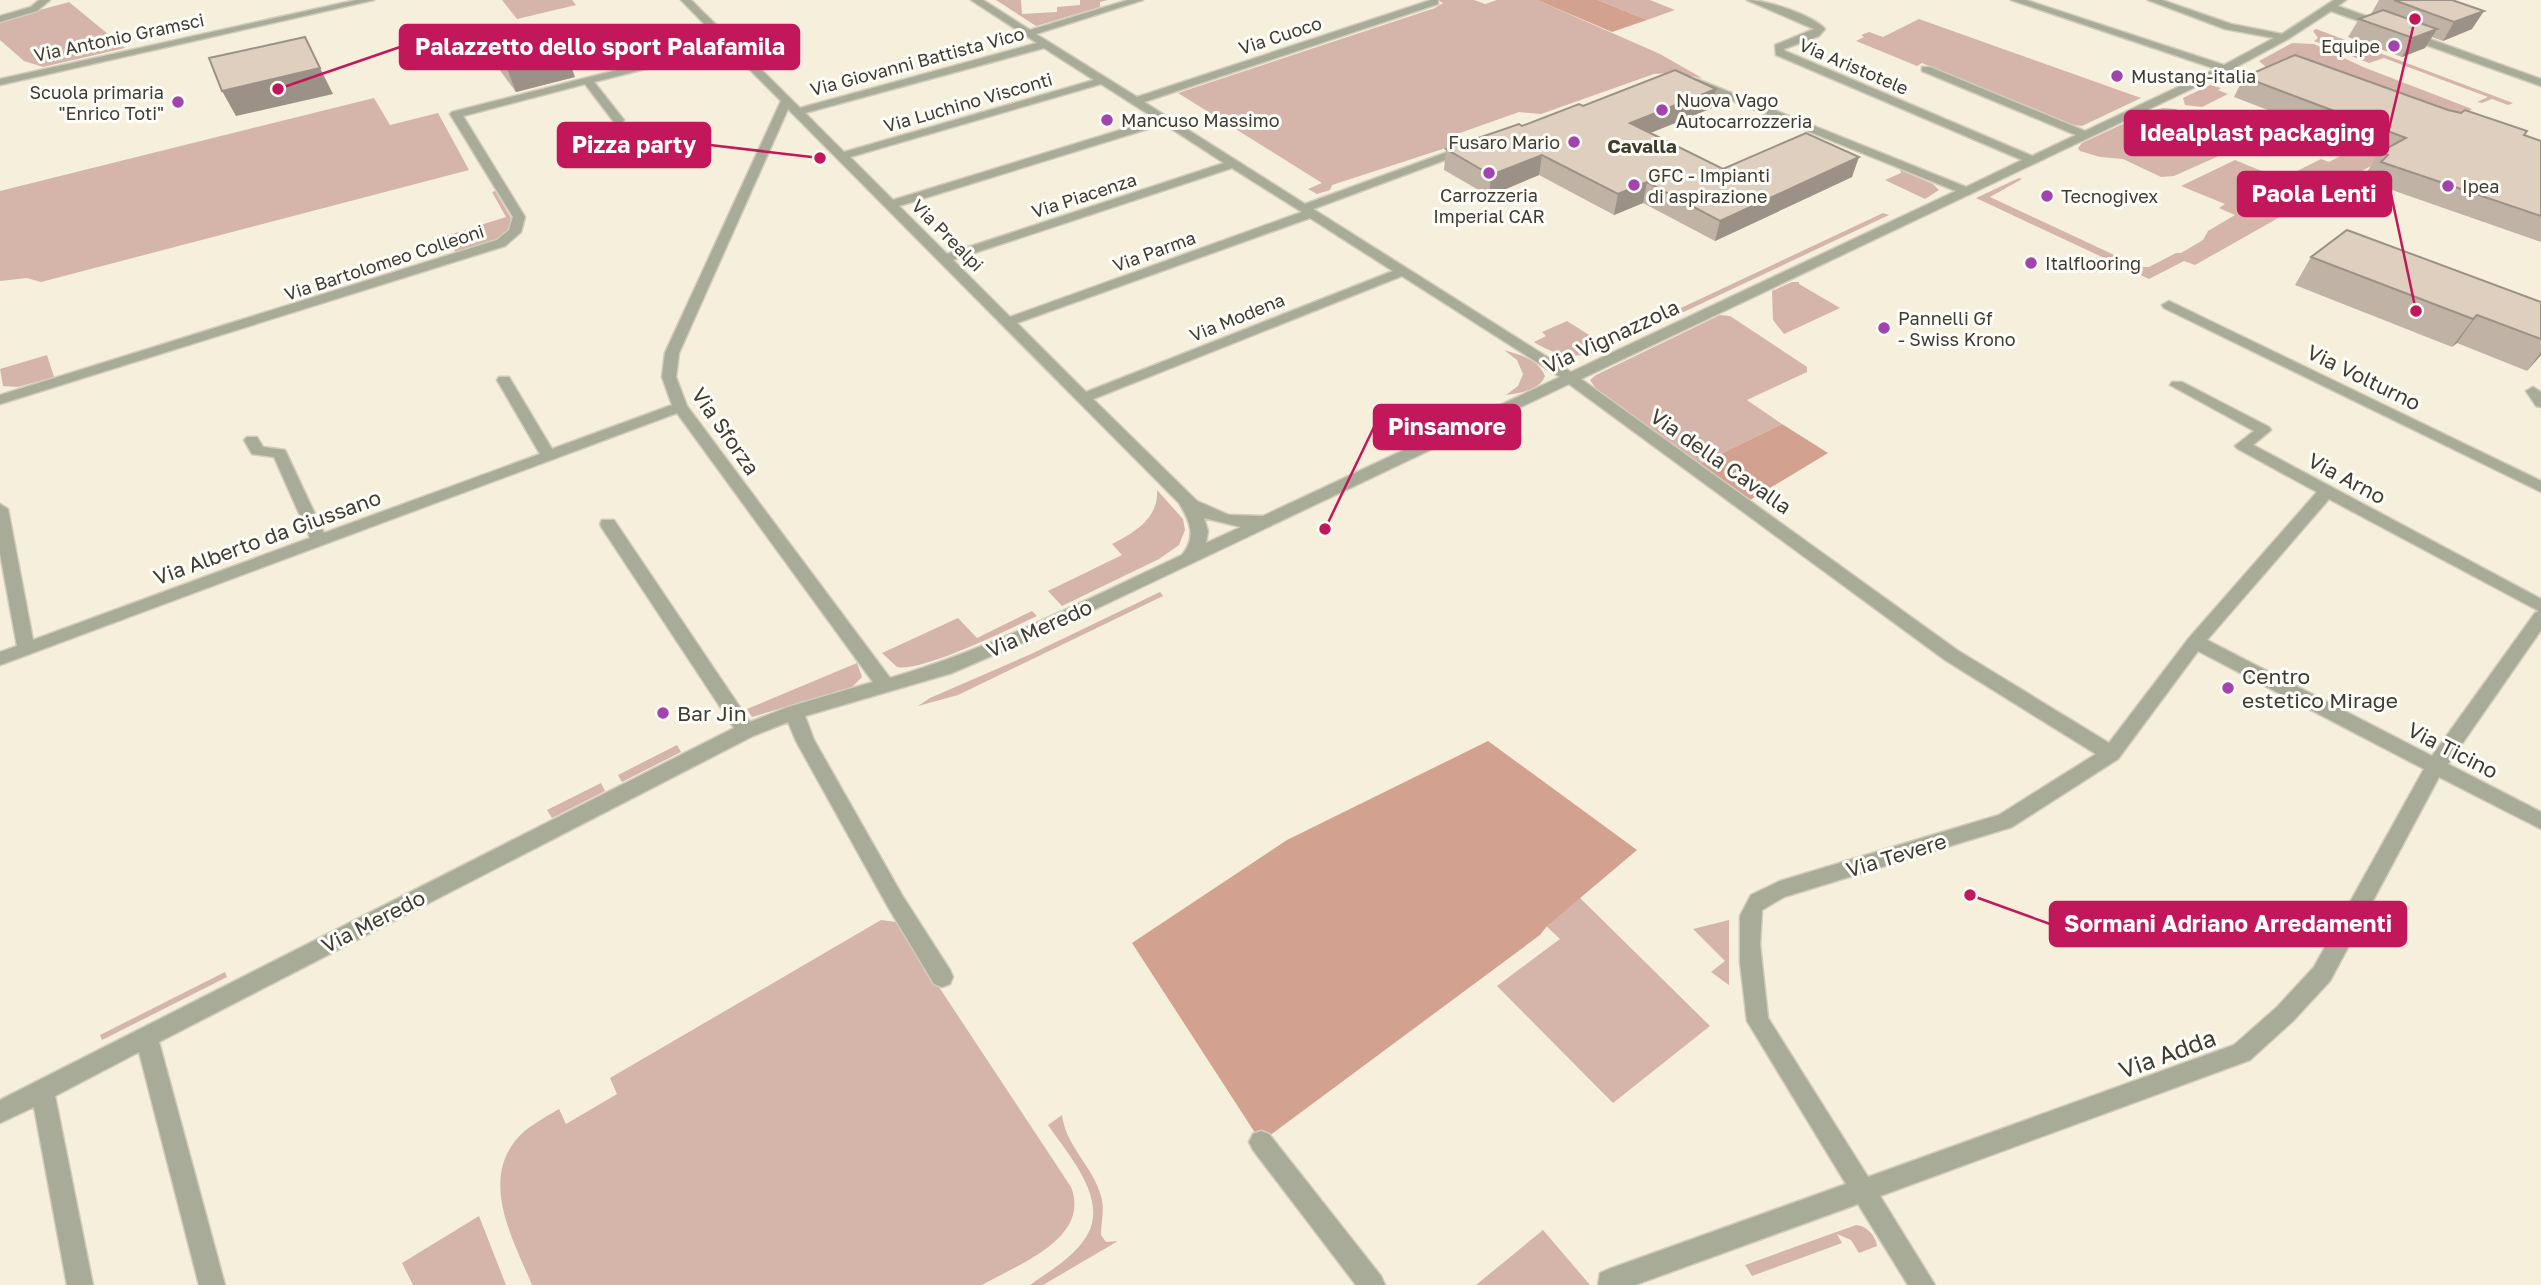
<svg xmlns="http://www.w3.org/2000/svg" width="2541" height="1285" viewBox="0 0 2541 1285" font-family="'Golos Text',sans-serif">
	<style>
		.green { fill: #d5b4a9 }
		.forest { fill: #d3a18f }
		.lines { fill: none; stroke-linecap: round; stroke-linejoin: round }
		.minor-casing { stroke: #d1cbba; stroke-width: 3 }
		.minor { fill: #a7ab97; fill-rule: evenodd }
		.wall { fill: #c0b2a4 }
		.shaded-wall { fill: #9c9186 }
		.building { fill: #dfcfbf; stroke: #9c9186; stroke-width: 2 }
		.poi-dot { fill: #a144ad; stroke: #fefdf8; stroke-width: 2.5 }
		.labels { text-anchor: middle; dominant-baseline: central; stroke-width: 6; stroke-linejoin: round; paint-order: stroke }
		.far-street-label { font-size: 18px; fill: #3f3c34; stroke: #fefdf8 }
		.far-poi-label { font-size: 18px; fill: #3f3c34; stroke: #fefdf8; text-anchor: start }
		.far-neighbourhood-label { font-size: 19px; font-weight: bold; fill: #403b2a; stroke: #fefdf8 }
		.street-label { font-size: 21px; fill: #3f3c34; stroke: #fefdf8 }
		.poi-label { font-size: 21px; fill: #3f3c34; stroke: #fefdf8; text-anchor: start }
		.near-street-label { font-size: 24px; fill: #3f3c34; stroke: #fefdf8 }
		.leader { fill: none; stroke: #c2185b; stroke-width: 2.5 }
		.callout-dot { fill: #c2185b; stroke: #fefdf8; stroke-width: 2.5 }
		.callout { fill: #c2185b; stroke: #c2185b; stroke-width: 2.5 }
		.callout-label { font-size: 23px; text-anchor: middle; font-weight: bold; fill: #fff }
	</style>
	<rect width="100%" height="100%" fill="#f6efdb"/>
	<!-- green -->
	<path class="green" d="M 502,0 L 572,0 L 576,5 L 517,19 Z
		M 996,0 L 1021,0 L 1022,14 L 1057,12 L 1057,7 L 1080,5 L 1080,0 L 1108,0 L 1100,2 L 1100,7 L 1036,26 Z
		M 1438,0 L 1474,0 L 1485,4 L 1497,0 L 1537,0 L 1660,54 L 1702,78 L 1671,73 L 1654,74 L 1541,114 L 1519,112 L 1457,134 L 1455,145 L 1332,185 L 1330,190 L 1317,194 L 1308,189 L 1322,183 L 1178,93 L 1435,8 L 1443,3 Z
		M 1598,0 L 1650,0 L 1675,10 L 1647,20 Z
		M 69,2 L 125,48 L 43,67 L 24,61 L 0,40 L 0,21 Z
		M 1919,19 L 2141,98 L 2082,126 L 2074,125 L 1922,63 L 1917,66 L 1856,41 L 1864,37 L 1861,35 L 1869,32 L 1883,37 Z
		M 2316,29 L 2332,35 L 2513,103 L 2508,105 L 2492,99 L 2482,103 L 2477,102 L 2488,97 L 2384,58 L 2369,63 L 2314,41 L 2318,38 L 2313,31 Z
		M 2292,43 L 2314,44 L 2363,67 L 2472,109 L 2195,265 L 2184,261 L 2149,279 L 1976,198 L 2019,178 L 2022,179 L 1990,197 L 2140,267 L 2149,267 L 2176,253 L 2181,253 L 2203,240 L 2208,231 L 2235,215 L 2219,208 L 2225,204 L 2181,186 L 2235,160 L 2281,179 L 2321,159 L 2329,162 L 2359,146 L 2352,143 L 2403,118 L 2302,68 L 2279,61 L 2266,67 L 2259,61 Z
		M 2210,85 L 2221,88 L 2218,90 L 2228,94 L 2202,107 L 2185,105 L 2183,98 Z
		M 374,98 L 390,125 L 438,113 L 469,170 L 41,282 L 27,278 L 0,281 L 0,191 Z
		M 2163,108 L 2177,109 L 2176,111 L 2181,115 L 2157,128 L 2221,155 L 2174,176 L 2161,177 L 2123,159 L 2100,157 L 2080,151 L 2078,148 L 2082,143 L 2153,110 Z
		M 1900,170 L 1933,184 L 1939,190 L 1925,199 L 1885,180 L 1901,173 Z
		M 495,191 L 511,218 C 509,244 477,247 456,253 L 446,236 L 506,217 L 492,192 Z
		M 1883,213 L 1889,215 L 1656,325 L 1649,323 Z
		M 1792,282 L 1799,282 L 1799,284 L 1840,308 L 1784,334 L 1773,320 L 1772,291 Z
		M 1720,315 L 1730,316 L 1807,367 L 1807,372 L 1747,400 L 1782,424 L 1700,464 L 1598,392 L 1590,380 L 1596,375 Z
		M 1567,321 L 1608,347 C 1581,360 1560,358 1534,342 L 1546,336 L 1542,332 Z
		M 1504,350 C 1520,355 1538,359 1545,376 C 1540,390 1520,393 1506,395 L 1518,386 L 1523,374 L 1517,360 Z
		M 47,355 L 54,377 L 18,387 L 3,386 L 0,369 Z
		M 1157,490 L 1183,519 L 1185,530 L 1179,545 L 1159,559 L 1062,606 L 1048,591 L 1122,555 L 1112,544 C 1134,533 1159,518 1157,490 Z
		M 1160,592 L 1163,596 L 958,695 L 918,706 L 930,698 L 1031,654 Z
		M 1032,611 L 1037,616 C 1009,629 923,672 897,667 L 882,653 L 958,618 L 977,638 Z
		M 857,663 L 862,677 L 852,687 L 752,717 L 747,709 Z
		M 677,745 L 681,752 L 622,782 L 618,775 Z
		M 601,783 L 605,791 L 552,818 L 547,810 Z
		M 1575,893 L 1710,1026 L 1613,1103 L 1497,986 L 1560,939 L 1538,918 Z
		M 881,920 L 896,922 L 1071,1187 C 1091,1239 1018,1264 982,1285 L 532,1285 C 514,1241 481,1185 515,1141 C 526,1127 544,1118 559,1109 L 566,1124 L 617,1094 L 610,1078 Z
		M 1729,920 L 1729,985 L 1711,972 L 1725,961 L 1693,929 Z
		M 225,972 L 227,977 L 102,1040 L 100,1035 Z
		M 1062,1115 C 1066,1147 1093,1166 1101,1196 C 1105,1210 1101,1221 1101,1235 L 1106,1242 L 1118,1241 L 1043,1285 L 1030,1285 C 1048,1272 1071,1259 1084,1240 C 1112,1202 1069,1156 1048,1125 Z
		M 479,1216 L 506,1285 L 413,1285 L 402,1263 Z
		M 1856,1225 C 1867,1226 1876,1236 1877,1246 L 1859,1253 L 1851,1240 L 1837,1234 L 1842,1243 L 1752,1276 L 1745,1265 Z
		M 1543,1230 L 1590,1285 L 1476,1285 Z"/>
	<!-- forest -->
	<path class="forest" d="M 1537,0 L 1598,0 L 1647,20 L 1612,32 Z
		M 1782,424 L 1828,453 L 1750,500 L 1700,464 Z
		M 1488,741 L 1637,850 L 1547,926 L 1540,935 L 1261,1142 L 1132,943 L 1287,840 Z"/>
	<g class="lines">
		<!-- minor casing -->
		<g class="minor-casing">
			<path id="minor" d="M 39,0 L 50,0 L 37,11 L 0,22 L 0,16 L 31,7 Z
				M 356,0 L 374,0 L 0,85 L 0,79 Z
				M 681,0 L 691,0 L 800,108 L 1037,43 L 971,0 L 983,0 L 1030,30 L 1128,0 L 1143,0 L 1036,34 L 1137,97 L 1431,0 L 1438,0 L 1438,4 L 1144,102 L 1305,204 L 1464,146 L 1472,146 L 1472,150 L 1313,209 L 1571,372 L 1956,191 L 1689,83 L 1689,79 L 1697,79 L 1966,187 L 2022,160 L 1776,55 L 1775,45 L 1814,29 L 1747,0 C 1767,0 1812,15 1825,29 L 1819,36 L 1784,49 L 1785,51 L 2032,156 L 2076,135 L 1922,71 L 1922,67 L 1930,67 L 2085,131 L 2216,69 L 2011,0 L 2026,0 L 2224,65 L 2274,38 L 2225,29 L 2148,0 L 2162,0 L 2231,24 L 2282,34 L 2334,0 L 2346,0 L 2338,6 L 2541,79 L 2541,86 L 2331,11 L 2288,39 L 2229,71 L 1581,379 L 1957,650 L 2109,743 L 2189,638 L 2317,492 L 2238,449 L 2235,446 L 2254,431 L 2170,385 L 2172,382 L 2182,382 L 2269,427 L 2271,430 L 2253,445 L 2541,599 L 2541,630 L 2448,764 L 2541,812 L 2541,829 L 2439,777 L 2330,981 L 2293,1021 L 2250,1060 L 1880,1196 L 1935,1285 L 1908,1285 L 1858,1204 L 1635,1285 L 1598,1285 L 1600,1273 L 1609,1269 L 1846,1184 L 1747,1021 L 1740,962 L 1740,916 L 1751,895 L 1780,881 L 1999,815 L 2096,754 L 1945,660 L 1569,384 L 1045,633 L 952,673 L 805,716 L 814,740 L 902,895 L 950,970 L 953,977 L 950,984 L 942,987 L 934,984 L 888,907 L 796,741 L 788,722 L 753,736 L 159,1042 L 225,1285 L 199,1285 L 139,1052 L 55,1096 L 93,1285 L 67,1285 L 34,1107 L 0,1123 L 0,1100 L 734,728 L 602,528 L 600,524 L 602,520 L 614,520 L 750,722 L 788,707 L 873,682 L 677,413 L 0,665 L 0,652 L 17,646 L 0,553 L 0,504 L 8,509 L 33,640 L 310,538 L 274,457 L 252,454 L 244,440 L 247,437 L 257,437 L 263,447 L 285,450 L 324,533 L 540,454 L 497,380 L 499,377 L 509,377 L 552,449 L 672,405 L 662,377 L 665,353 L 781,101 L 728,48 L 594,82 L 624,120 L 622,122 L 614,122 L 585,84 L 463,116 L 525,217 L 521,232 L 505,246 L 0,404 L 0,395 L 497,240 L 509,230 L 513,217 L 450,114 L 452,112 L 723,43 ZM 1044,48 L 1094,80 L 844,152 L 805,113 ZM 1101,84 L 1156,119 L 893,200 L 850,157 ZM 788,109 L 1179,503 C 1190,521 1197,537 1182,555 C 1086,600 992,648 890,678 L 687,406 L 676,377 L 679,353 ZM 1164,124 L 1224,163 L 947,254 L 899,206 ZM 1232,168 L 1302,212 L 1010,317 L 953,260 ZM 1310,218 L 1393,271 L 1086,392 L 1017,323 ZM 1402,276 L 1560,377 L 1263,516 L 1229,515 L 1197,501 L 1093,399 ZM 2329,499 L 2539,611 L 2535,613 L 2432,756 L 2207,640 ZM 1204,518 L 1241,527 L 1206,543 L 1208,531 ZM 2198,651 L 2424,769 L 2314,967 L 2277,1007 L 2234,1045 L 1868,1177 L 1768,1018 L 1760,945 L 1762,910 L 1784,897 L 2012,827 L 2118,759 Z
				M 2169,301 L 2541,481 L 2541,492 L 2164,308 L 2162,305 Z
				M 2533,387 L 2541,392 L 2541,407 L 2536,406 L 2526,391 Z
				M 1261,1131 L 1269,1134 L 1381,1276 L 1385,1285 L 1356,1285 L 1253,1150 L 1249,1142 L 1253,1134 Z"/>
		</g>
		<!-- minor -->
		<use href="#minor" class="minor"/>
	</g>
	<!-- wall -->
	<path class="wall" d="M 2379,0 L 2452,0 L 2472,29 L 2443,41 L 2432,37 L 2425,48 L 2402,57 L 2348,37 L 2359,19 L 2373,14 L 2371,14 Z
		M 486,40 L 575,77 L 516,92 L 496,65 Z
		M 2244,77 L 2448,110 L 2541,141 L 2541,242 L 2369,182 L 2374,174 L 2367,172 L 2379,153 L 2234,97 Z
		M 1583,106 L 1712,108 L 1650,133 L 1723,169 L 1852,177 L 1715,241 L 1643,203 L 1614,215 L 1539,175 L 1489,196 L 1444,170 L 1446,149 Z
		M 2311,257 L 2541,302 L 2541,355 L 2527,371 L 2457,343 L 2452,347 L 2295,285 Z"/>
	<!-- shaded-wall -->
	<path class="shaded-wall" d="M 2484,11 L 2472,29 L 2443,41 L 2454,22 Z
		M 2437,29 L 2425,48 L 2402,57 L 2413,38 Z
		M 566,52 L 575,77 L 516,92 L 506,66 Z
		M 320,68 L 333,94 L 236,116 L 222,91 Z
		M 1716,89 L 1712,108 L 1626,143 L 1630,123 Z
		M 1542,155 L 1539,175 L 1489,196 L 1491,175 Z
		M 1859,157 L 1852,177 L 1715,241 L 1720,221 Z
		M 1647,182 L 1643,203 L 1614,215 L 1618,194 Z
		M 2477,315 L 2457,343 L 2452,347 L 2473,319 Z
		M 2541,352 L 2541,355 L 2527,371 Z"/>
	<!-- building -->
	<path class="building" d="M 2394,0 L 2452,0 L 2484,11 L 2454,22 Z
		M 2383,10 L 2437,29 L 2413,38 L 2359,19 Z
		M 305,37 L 320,68 L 222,91 L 209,58 Z
		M 2295,55 L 2448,110 L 2461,113 L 2465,110 L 2527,131 L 2524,135 L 2541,141 L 2541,216 L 2381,162 L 2388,155 L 2380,152 L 2406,138 L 2244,77 Z
		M 1675,70 L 1716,89 L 1630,123 L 1723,169 L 1806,133 L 1859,157 L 1720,221 L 1647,182 L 1618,194 L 1542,155 L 1491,175 L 1446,149 L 1519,124 L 1522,126 L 1579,104 L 1583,106 Z
		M 2347,230 L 2541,302 L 2541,339 L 2477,315 L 2473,319 L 2311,257 Z"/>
	<!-- markers -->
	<g class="poi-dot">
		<circle cx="2394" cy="46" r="7"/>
		<circle cx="2117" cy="76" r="7"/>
		<circle cx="178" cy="102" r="7"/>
		<circle cx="1662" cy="110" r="7"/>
		<circle cx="1107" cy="120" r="7"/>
		<circle cx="1574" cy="142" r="7"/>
		<circle cx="1489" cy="173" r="7"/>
		<circle cx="1634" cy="185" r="7"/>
		<circle cx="2448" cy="186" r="7"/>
		<circle cx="2047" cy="196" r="7"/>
		<circle cx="2031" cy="263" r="7"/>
		<circle cx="1884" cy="328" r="7"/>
		<circle cx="2228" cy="688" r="7"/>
		<circle cx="663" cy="713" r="7"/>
	</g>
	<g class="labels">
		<!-- far-street labels -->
		<g class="far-street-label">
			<text transform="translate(1280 35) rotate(-18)">Via Cuoco</text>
			<text transform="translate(119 37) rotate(-12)">Via Antonio Gramsci</text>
			<text transform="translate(917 61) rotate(-15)">Via Giovanni Battista Vico</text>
			<text transform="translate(1854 66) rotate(23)">Via Aristotele</text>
			<text transform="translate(968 102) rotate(-16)">Via Luchino Visconti</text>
			<text transform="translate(1084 195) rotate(-18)">Via Piacenza</text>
			<text transform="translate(948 235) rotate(45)">Via Prealpi</text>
			<text transform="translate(1154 251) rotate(-20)">Via Parma</text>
			<text transform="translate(384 262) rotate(-18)">Via Bartolomeo Colleoni</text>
			<text transform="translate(1237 317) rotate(-22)">Via Modena</text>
		</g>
		<!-- far-poi labels -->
		<g class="far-poi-label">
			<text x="2380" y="46" text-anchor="end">Equipe</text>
			<text x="2131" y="76">Mustang-italia</text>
			<text x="164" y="92" text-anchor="end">Scuola primaria<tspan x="164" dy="21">"Enrico Toti"</tspan></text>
			<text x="1676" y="100">Nuova Vago<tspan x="1676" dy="21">Autocarrozzeria</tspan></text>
			<text x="1121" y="120">Mancuso Massimo</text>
			<text x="1560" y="142" text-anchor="end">Fusaro Mario</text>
			<text x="1648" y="175">GFC - Impianti<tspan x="1648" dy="21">di aspirazione</tspan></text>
			<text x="2462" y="186">Ipea</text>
			<text x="1489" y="195" text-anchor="middle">Carrozzeria<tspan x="1489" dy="21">Imperial CAR</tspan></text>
			<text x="2061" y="196">Tecnogivex</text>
			<text x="2045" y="263">Italflooring</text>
			<text x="1898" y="318">Pannelli Gf<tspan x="1898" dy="21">- Swiss Krono</tspan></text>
		</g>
		<!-- far-neighbourhood labels -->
		<g class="far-neighbourhood-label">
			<text x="1642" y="145">Cavalla</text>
		</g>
		<!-- street labels -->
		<g class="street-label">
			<text transform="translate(1611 336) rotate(-25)">Via Vignazzola</text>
			<text transform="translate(2364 377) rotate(26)">Via Volturno</text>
			<text transform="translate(726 431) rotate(55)">Via Sforza</text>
			<text transform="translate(1721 461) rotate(35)">Via della Cavalla</text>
			<text transform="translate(2347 478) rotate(28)">Via Arno</text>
			<text transform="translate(267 537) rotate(-20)">Via Alberto da Giussano</text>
			<text transform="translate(1039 628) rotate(-24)">Via Meredo</text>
			<text transform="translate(2453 750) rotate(27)">Via Ticino</text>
			<text transform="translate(1896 855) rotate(-17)">Via Tevere</text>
			<text transform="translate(373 921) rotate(-27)">Via Meredo</text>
		</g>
		<!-- poi labels -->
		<g class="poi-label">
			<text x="2242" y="676">Centro<tspan x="2242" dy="24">estetico Mirage</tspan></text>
			<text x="677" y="713">Bar Jin</text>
		</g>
		<!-- near-street labels -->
		<g class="near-street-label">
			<text transform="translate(2167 1053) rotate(-20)">Via Adda</text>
		</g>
	</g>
	<!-- callouts -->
	<path class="leader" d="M278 89L400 47M2415 19L2388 133M820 158L710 145M2416 311L2391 194M1325 529L1374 427M1970 895L2050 924"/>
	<g class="callout-dot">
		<circle cx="278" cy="89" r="7"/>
		<circle cx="2415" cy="19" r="7"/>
		<circle cx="820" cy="158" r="7"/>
		<circle cx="2416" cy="311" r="7"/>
		<circle cx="1325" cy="529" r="7"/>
		<circle cx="1970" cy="895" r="7"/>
	</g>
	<g class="callout">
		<rect x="400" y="25" width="399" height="44" rx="7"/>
		<rect x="2125" y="111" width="263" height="44" rx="7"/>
		<rect x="558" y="123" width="152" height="44" rx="7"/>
		<rect x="2238" y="172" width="153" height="44" rx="7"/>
		<rect x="1374" y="405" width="146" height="44" rx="7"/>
		<rect x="2050" y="902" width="356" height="44" rx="7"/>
	</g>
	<g class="callout-label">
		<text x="600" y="55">Palazzetto dello sport Palafamila</text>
		<text x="2257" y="141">Idealplast packaging</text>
		<text x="634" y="153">Pizza party</text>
		<text x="2314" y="202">Paola Lenti</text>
		<text x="1447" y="435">Pinsamore</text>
		<text x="2228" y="932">Sormani Adriano Arredamenti</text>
	</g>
</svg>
